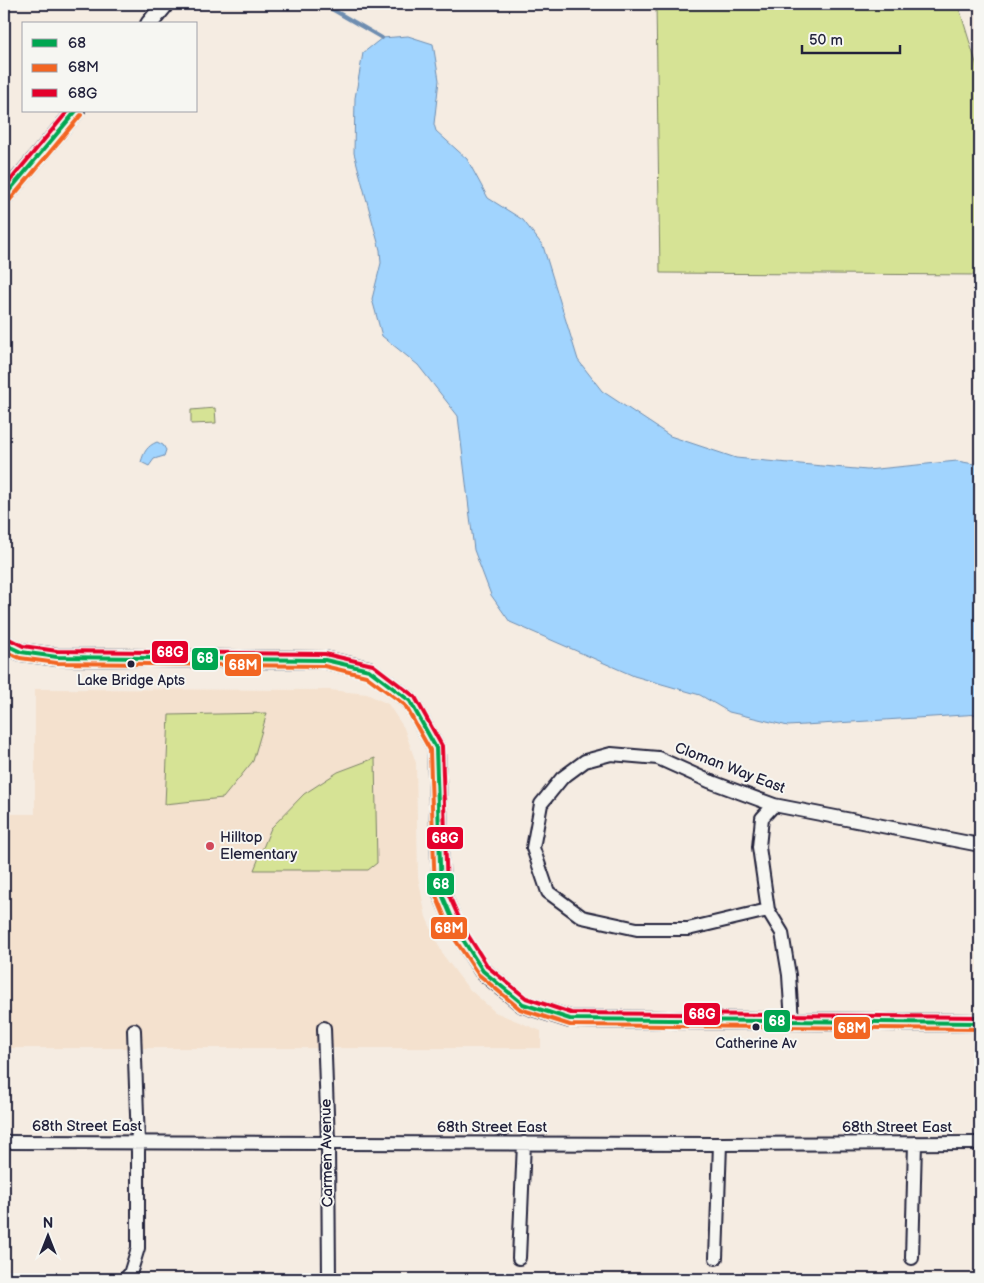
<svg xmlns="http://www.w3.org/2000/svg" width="984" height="1283" viewBox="0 0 984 1283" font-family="'Balsamiq Sans',sans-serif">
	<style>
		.built { fill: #f4e1ce }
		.green { fill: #d6e395; stroke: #7c8268 }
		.water { fill: #a1d4fe; stroke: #6e8db0 }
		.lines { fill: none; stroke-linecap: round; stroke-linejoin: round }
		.stream { stroke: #6e8db0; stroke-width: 4 }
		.minor-casing { stroke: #22223b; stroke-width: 16 }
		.tertiary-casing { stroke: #22223b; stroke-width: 20 }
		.minor { stroke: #f6f6f2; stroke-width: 12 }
		.tertiary { stroke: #f6f6f2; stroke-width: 16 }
		.bus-1-casing { stroke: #f6f6f2; stroke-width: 8 }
		.bus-2-casing { stroke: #f6f6f2; stroke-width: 8 }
		.bus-3-casing { stroke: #f6f6f2; stroke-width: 8 }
		.bus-1 { stroke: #00a651; stroke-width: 4 }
		.bus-2 { stroke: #f26522; stroke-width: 4 }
		.bus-3 { stroke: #e4002b; stroke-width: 4 }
		.bus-dot { fill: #22223b; stroke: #f6f6f2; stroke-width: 2 }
		.poi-dot { fill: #d1495b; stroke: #f6f6f2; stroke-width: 2 }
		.labels { text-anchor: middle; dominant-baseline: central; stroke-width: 4; stroke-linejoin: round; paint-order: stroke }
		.bus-label { font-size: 14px; fill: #22223b; stroke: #f6f6f2 }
		.street-label { font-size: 15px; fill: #22223b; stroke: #f6f6f2 }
		.poi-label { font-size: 15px; fill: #22223b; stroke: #f6f6f2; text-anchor: start }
		.line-badge { stroke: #f6f6f2; stroke-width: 2 }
		.badge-label { font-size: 14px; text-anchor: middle; font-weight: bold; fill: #fff }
	</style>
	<rect width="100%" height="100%" fill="#f5ece2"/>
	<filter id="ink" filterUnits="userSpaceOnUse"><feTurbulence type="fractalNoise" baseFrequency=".02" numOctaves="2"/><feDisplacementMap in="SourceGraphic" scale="10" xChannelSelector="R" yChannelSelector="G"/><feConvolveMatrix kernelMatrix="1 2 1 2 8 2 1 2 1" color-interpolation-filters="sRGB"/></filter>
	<g filter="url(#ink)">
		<!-- built -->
		<path class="built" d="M 35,689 L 330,690 L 367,694 L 388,704 L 404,728 L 416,763 L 418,877 L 426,917 L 443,955 L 468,988 L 495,1012 L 541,1031 L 541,1048 L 4,1048 L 4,814 L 35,814 Z"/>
		<!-- green -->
		<path class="green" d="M 656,4 L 958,4 L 980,76 L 980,275 L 660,273 Z
			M 215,408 L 216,423 L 191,424 L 191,410 Z
			M 267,713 L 253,761 L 223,798 L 165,804 L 169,715 Z
			M 375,758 L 377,863 L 368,870 L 254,870 L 271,828 L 304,794 L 338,772 Z"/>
		<!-- water -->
		<path class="water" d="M 408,36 L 433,44 L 439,80 L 434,124 L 436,131 L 467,159 L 488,198 L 523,220 L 543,246 L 578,360 L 602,391 L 670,436 L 736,458 L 767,461 L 867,470 L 957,461 L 980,465 L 980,714 L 788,726 L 729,712 L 700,695 L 634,676 L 510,622 L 491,595 L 474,550 L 458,416 L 418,365 L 382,336 L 372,299 L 381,263 L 380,250 L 354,153 L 355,98 L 363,53 L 382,38 Z
			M 157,442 L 163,445 L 166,450 L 164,456 L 154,459 L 149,466 L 141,462 C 144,452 147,446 157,442 Z"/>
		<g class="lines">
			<!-- stream -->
			<path class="stream" d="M 323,4 L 382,38"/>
			<!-- minor casing -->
			<g class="minor-casing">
				<path id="minor" d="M 774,805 L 762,818 L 759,847 L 768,910 L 782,933 L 789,975 L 792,1022
					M 768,910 L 688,929 L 637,929 L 582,917 L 548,892 L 533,848 L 541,804 L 562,778 L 585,761 L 611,754 L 658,758 L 709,781 L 774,805 L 980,845
					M 324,1028 L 328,1143 L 329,1279
					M 4,1142 L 720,1144 L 980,1143
					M 519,1258 L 524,1143
					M 716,1258 L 720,1144
					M 912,1258 L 915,1143
					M 125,1279 L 130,1274 L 138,1248 L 138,1143 L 134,1030"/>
			</g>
			<!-- tertiary casing -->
			<g class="tertiary-casing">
				<path id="tertiary" d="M 149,24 L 163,7 L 164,4
					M 4,197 L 76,111
					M 4,644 L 21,652 L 57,657 L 325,660 L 369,670 L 410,701 L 436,748 L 441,892 L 458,932 L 483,971 L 523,1004 L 570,1019 L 980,1023"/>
			</g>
			<!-- minor -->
			<use href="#minor" class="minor"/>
			<!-- tertiary -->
			<use href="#tertiary" class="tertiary"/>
			<!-- bus-1 casing -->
			<g class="bus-1-casing">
				<path id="bus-1" d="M 4,197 L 76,111
					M 4,644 L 21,652 L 57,657 L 325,660 L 369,670 L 410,701 L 436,748 L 441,892 L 458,932 L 483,971 L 523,1004 L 570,1019 L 980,1023"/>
			</g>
			<!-- bus-2 casing -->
			<g class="bus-2-casing">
				<path id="bus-2" d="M 9,201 L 81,115
					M 4,651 L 20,658 L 57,663 L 324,666 L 366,676 L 405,705 L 430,750 L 435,893 L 452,935 L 478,974 L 520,1009 L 570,1025 L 980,1029"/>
			</g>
			<!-- bus-3 casing -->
			<g class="bus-3-casing">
				<path id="bus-3" d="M 4,188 L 68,111
					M 7,638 L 23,646 L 57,651 L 325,654 L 373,665 L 415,697 L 442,746 L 447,891 L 464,929 L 488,967 L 526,998 L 571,1013 L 980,1017"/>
			</g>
			<!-- bus-1 -->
			<use href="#bus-1" class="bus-1"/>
			<!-- bus-2 -->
			<use href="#bus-2" class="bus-2"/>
			<!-- bus-3 -->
			<use href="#bus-3" class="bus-3"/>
		</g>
	</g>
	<!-- markers -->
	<g class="bus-dot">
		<circle cx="131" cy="664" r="4.5"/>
		<circle cx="756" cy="1027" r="4.5"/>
	</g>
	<circle class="poi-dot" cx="210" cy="846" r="5"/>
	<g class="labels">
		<!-- bus labels -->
		<g class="bus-label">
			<text x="131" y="680">Lake Bridge Apts</text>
			<text x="756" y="1043">Catherine Av</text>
		</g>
		<!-- street labels -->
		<g class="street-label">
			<text transform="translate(730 768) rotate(21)">Cloman Way East</text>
			<text x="87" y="1126">68th Street East</text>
			<text x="492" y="1127">68th Street East</text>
			<text x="897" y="1127">68th Street East</text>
			<text transform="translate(327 1153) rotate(-91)">Carmen Avenue</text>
		</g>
		<!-- poi labels -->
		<g class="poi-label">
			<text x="220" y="837">Hilltop<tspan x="220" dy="17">Elementary</tspan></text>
		</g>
	</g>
	<g class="line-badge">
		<rect x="151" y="640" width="38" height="24" rx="5" fill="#e4002b"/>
		<rect x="191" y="647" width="28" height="24" rx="5" fill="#00a651"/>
		<rect x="224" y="653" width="38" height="24" rx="5" fill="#f26522"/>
		<rect x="426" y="826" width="38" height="24" rx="5" fill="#e4002b"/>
		<rect x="426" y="872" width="29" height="24" rx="5" fill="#00a651"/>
		<rect x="430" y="916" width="38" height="24" rx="5" fill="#f26522"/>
		<rect x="683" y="1002" width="38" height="24" rx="5" fill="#e4002b"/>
		<rect x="763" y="1009" width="28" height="24" rx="5" fill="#00a651"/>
		<rect x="833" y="1016" width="38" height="24" rx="5" fill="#f26522"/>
	</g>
	<g class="badge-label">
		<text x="170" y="657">68G</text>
		<text x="205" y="663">68</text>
		<text x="243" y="670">68M</text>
		<text x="445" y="843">68G</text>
		<text x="441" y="889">68</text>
		<text x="449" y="933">68M</text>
		<text x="702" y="1019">68G</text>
		<text x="777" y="1026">68</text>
		<text x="852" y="1033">68M</text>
	</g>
	<!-- margin -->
	<rect width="984" height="1283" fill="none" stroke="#f6f6f2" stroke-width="20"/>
	<rect x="10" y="10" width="964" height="1263" fill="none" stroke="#22223b" stroke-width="2" filter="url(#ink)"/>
	<!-- legend -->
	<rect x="22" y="22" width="175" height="90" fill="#f6f6f2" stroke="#a1a1a9"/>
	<rect x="32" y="39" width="25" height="8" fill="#00a651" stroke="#a1a1a9"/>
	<text x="68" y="48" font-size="15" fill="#22223b">68</text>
	<rect x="32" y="64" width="25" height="8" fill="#f26522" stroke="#a1a1a9"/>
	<text x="68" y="72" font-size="15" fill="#22223b">68M</text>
	<rect x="32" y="89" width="25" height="8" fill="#e4002b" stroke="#a1a1a9"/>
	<text x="68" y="98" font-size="15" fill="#22223b">68G</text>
	<!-- north arrow -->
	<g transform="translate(48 1236)" stroke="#f6f6f2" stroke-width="4" paint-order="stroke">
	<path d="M0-4L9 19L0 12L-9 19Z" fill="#22223b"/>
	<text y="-8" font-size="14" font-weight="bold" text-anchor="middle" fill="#22223b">N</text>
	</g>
	<!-- scale -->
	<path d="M802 45v8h98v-8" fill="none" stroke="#22223b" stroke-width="2.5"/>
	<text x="809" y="45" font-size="15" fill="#22223b" stroke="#f6f6f2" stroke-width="4" paint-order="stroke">50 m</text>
</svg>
